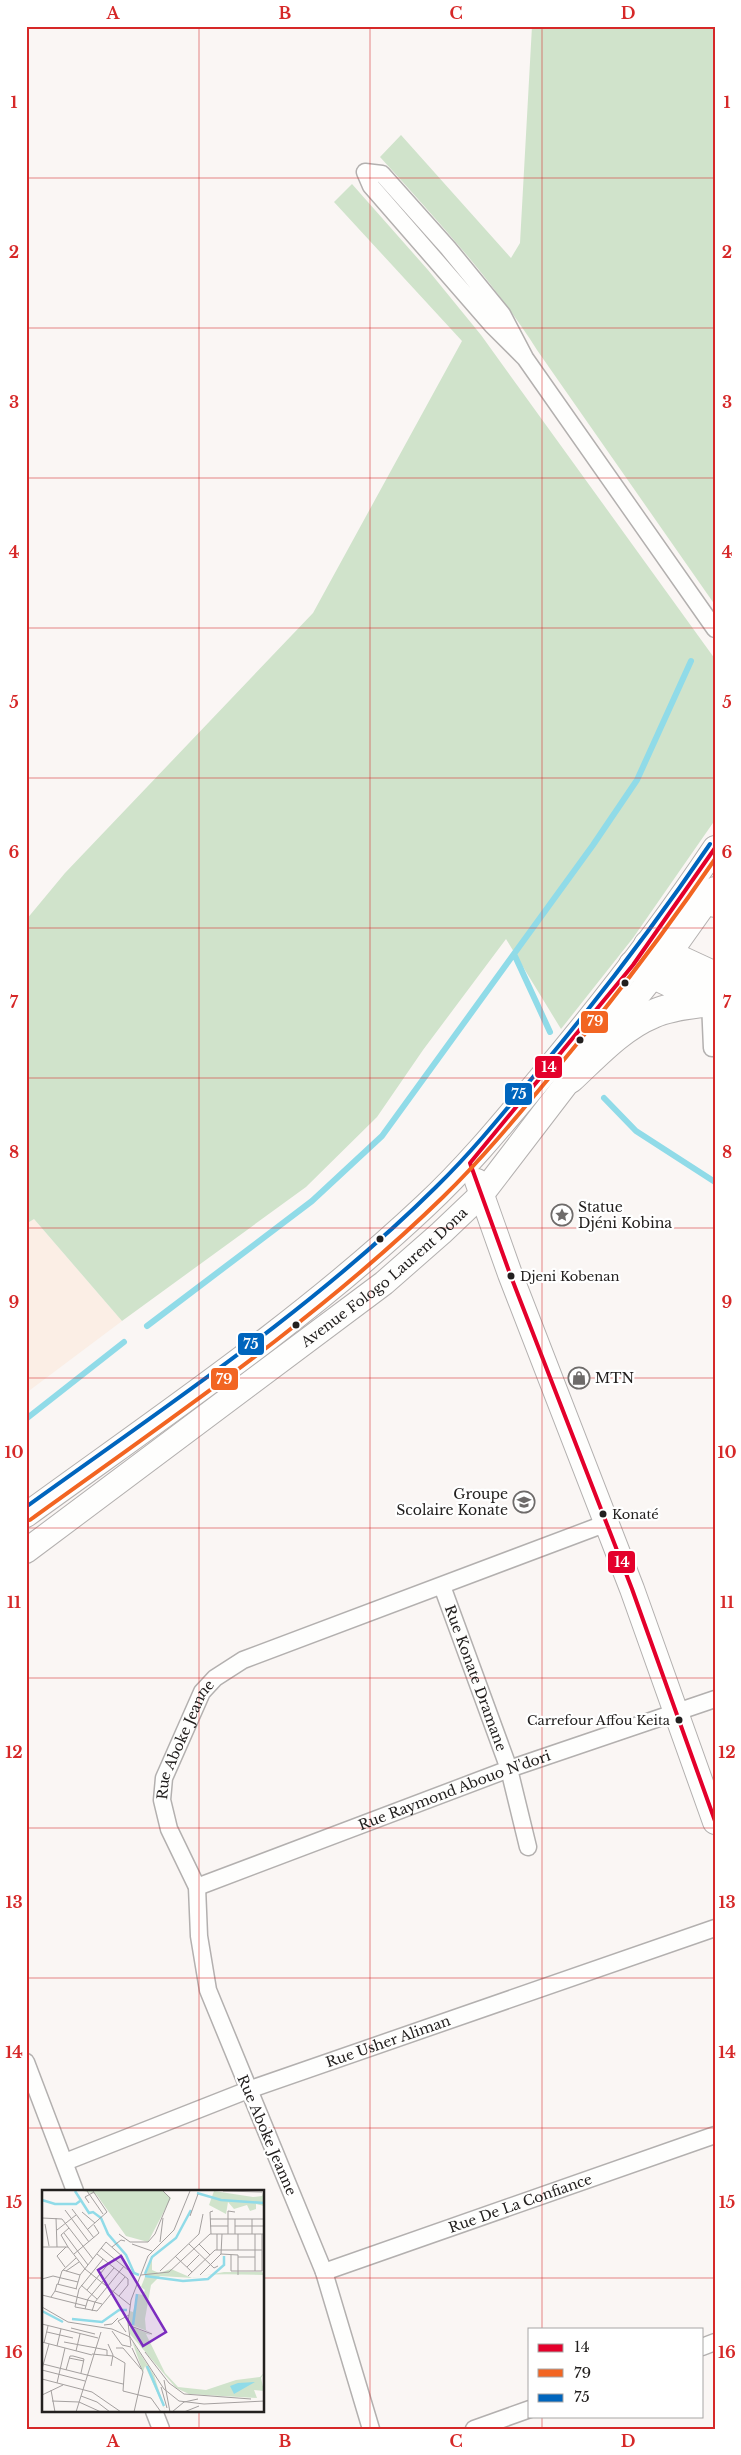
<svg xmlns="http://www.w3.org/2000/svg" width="741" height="2455" viewBox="0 0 741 2455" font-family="'Libre Baskerville',serif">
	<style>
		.commercial { fill: #fbeee5 }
		.green { fill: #d0e3cb }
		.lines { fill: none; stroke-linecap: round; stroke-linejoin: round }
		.stream { stroke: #90dbe8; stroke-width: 6 }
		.street-casing { stroke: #b3b0af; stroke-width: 19 }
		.secondary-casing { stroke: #b3b0af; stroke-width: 26 }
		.highway-casing { stroke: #b3b0af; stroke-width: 30 }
		.street { stroke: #fefefd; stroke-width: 16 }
		.secondary { stroke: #fefefd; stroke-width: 24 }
		.highway { stroke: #fefefd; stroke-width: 28 }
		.bus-1-casing { stroke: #fff; stroke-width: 8 }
		.bus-2-casing { stroke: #fff; stroke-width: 8 }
		.bus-3-casing { stroke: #fff; stroke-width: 8 }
		.bus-1 { stroke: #e4002b; stroke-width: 4 }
		.bus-2 { stroke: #f26522; stroke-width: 4 }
		.bus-3 { stroke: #0065bd; stroke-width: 4 }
		.grid { fill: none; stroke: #d62828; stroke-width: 1; stroke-opacity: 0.55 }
		.bus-dot { fill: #23201f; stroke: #fff; stroke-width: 2 }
		.labels { text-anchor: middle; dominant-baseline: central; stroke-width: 4.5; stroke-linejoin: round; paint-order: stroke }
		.bus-label { font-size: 13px; fill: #23201f; stroke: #fff; text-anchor: start }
		.poi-label { font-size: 14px; fill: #23201f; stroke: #fff; text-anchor: start }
		.street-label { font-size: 14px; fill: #23201f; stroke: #fff }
		.inset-river { fill: none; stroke: #90dbe8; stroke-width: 2.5 }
		.inset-road { fill: none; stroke: #a4a09f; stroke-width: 1 }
		.view { fill: #7b2cbf; fill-opacity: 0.15; stroke: #7b2cbf; stroke-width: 2.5 }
		.inset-edge { fill: none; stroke: #23201f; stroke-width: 2.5 }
		.line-badge { stroke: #fff; stroke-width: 2 }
		.badge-label { font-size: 14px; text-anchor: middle; font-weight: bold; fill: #fff }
		.neatline { fill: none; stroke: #d62828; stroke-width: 2 }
		.grid-label { font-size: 16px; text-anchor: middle; font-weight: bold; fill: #d62828 }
	</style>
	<rect width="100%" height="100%" fill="#faf6f4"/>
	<!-- commercial -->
	<path class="commercial" d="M 34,1219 L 122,1321 L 26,1393 L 26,1224 Z"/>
	<!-- green -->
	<path class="green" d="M 532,26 L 715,26 L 715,605 L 537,350 C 492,279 436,219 380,157 L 401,135 L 511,258 L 520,243 Z
		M 352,184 L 428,270 L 481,335 L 715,659 L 715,820 L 633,938 L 561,1029 L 506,939 L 423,1050 L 377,1117 L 306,1187 L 122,1321 L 34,1219 L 26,1224 L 26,920 L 65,873 L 313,613 L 462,341 L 334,202 Z"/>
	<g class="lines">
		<!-- stream -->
		<path class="stream" d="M 514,954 L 550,1032
			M 604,1098 L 636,1131 L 715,1182
			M 147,1326 L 312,1201 L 382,1136 L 593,845 L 637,780 L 691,661
			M 26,1419 L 124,1342"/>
		<!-- street casing -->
		<g class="street-casing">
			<g id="street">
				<path d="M 525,358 L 492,325 L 371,186 L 365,172 L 382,174 L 448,248 L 502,314 L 525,358 L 715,629"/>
				<path d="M 705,997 L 710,1002 L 712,1048"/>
				<path id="s1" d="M 442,1586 L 509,1769 L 528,1847"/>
				<path id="s2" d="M 197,1887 L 509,1769 L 715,1699"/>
				<path d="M 26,2062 L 75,2191"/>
				<path id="s3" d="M 65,2162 L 248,2090 L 715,1928"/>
				<path id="s4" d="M 324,2272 L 715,2135"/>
				<path d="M 702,2347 L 715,2342"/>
				<path d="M 154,2411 L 161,2429"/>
				<path id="s5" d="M 371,2429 L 324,2272 L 208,1990 L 199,1936 L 197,1887 L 169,1829 L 162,1800 L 164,1778 L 202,1692 L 215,1678 L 243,1660 L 607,1523"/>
				<path d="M 474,2429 L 530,2409"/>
			</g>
		</g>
		<!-- secondary casing -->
		<g class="secondary-casing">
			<g id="secondary">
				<path d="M 477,1181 L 510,1274 L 632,1589 L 715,1822"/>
				<path d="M 26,1515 C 162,1416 303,1321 425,1206 C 467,1167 503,1123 539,1080 C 602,1005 661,929 715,848"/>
				<path id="s6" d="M 26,1551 L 384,1283 L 441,1233 L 482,1194 L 570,1079 L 654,975 L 715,889"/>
			</g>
		</g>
		<!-- highway casing -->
		<g class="highway-casing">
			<path id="highway" d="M 712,893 L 715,903
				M 648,945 L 715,976
				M 633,965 L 713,1003
				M 570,1079 C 595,1056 621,1027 653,1014 C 671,1006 690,1005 710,1002"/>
		</g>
		<!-- street -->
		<use href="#street" class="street"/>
		<!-- secondary -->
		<use href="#secondary" class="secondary"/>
		<!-- highway -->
		<use href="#highway" class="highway"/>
		<!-- bus-1 casing -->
		<g class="bus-1-casing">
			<path id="bus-1" d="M 715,848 L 633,965 L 470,1163 L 510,1274 L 632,1589 L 715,1821"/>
		</g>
		<!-- bus-2 casing -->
		<g class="bus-2-casing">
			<path id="bus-2" d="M 30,1520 C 171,1418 318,1319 443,1197 C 481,1160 515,1119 549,1078 C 607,1008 663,935 715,859"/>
		</g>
		<!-- bus-3 casing -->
		<g class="bus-3-casing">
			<path id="bus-3" d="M 26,1507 C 166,1406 313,1309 436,1187 C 473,1151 505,1111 538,1071 C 599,998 656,923 710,844"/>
		</g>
		<!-- bus-1 -->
		<use href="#bus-1" class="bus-1"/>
		<!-- bus-2 -->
		<use href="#bus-2" class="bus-2"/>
		<!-- bus-3 -->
		<use href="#bus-3" class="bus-3"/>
	</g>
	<!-- grid -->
	<path class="grid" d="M 199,26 L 199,2191M 370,26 L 370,2429M 542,26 L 542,2329M 26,178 L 715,178M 26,328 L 715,328M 26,478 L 715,478M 26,628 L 715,628M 26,778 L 715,778M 26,928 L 715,928M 26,1078 L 715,1078M 26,1228 L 715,1228M 26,1378 L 715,1378M 26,1528 L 715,1528M 26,1678 L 715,1678M 26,1828 L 715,1828M 26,1978 L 715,1978M 26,2128 L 715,2128M 26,2278 L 44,2278M 264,2278 L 715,2278M 199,2411 L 199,2429M 542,2416 L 542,2429"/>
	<!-- icons -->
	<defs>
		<g id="sight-ring" transform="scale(1.125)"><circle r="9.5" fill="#fff" stroke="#6e6b6a" stroke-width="1.5"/><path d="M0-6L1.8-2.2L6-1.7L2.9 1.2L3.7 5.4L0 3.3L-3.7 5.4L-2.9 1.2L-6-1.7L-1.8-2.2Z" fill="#6e6b6a"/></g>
		<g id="shop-ring" transform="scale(1.125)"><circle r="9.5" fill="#fff" stroke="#6e6b6a" stroke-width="1.5"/><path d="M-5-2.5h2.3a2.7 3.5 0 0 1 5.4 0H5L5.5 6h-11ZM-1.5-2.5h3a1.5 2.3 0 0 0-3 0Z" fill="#6e6b6a"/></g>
		<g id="school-ring" transform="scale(1.125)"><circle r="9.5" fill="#fff" stroke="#6e6b6a" stroke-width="1.5"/><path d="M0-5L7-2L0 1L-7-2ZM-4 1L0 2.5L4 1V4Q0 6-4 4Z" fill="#6e6b6a"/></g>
	</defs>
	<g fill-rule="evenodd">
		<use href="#sight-ring" x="562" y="1215"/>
		<use href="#shop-ring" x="579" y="1378"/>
		<use href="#school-ring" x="524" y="1502"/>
	</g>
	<!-- markers -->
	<g class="bus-dot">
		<circle cx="625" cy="983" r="4.5"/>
		<circle cx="580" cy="1040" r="4.5"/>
		<circle cx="380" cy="1239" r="4.5"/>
		<circle cx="511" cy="1276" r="4.5"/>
		<circle cx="296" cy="1325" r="4.5"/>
		<circle cx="603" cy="1514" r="4.5"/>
		<circle cx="679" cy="1720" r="4.5"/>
	</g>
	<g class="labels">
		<!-- bus labels -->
		<g class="bus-label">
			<text x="520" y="1276">Djeni Kobenan</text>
			<text x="612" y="1514">Konaté</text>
			<text x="670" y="1720" text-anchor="end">Carrefour Affou Keita</text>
		</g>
		<!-- poi labels -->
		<g class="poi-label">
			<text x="578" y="1207">Statue<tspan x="578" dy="16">Djéni Kobina</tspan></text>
			<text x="595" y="1378">MTN</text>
			<text x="508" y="1494" text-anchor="end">Groupe<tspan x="508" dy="16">Scolaire Konate</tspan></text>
		</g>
		<!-- street labels -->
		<g class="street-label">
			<text stroke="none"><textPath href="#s6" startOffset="451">Avenue Fologo Laurent Dona</textPath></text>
			<text stroke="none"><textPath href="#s1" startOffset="98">Rue Konate Dramane</textPath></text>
			<text stroke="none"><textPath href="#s5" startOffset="732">Rue Aboke Jeanne</textPath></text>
			<text stroke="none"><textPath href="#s2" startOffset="275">Rue Raymond Abouo N'dori</textPath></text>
			<text stroke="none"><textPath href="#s3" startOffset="345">Rue Usher Aliman</textPath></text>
			<text transform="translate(267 2135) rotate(67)">Rue Aboke Jeanne</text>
			<text stroke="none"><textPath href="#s4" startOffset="208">Rue De La Confiance</textPath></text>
		</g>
	</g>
	<!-- overview -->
	<g transform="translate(42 2190)">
		<rect width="222" height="222" fill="#faf6f4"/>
		<path d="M 41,1 L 121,1 L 129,8 L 106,52 L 84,46 L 54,4 ZM 172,1 L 211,7 L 220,6 L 222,1 L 222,16 L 214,14 L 214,19 L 208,21 L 205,15 L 192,19 L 186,12 L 184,24 L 167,15 ZM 110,69 L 110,80 L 117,83 L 129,79 L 150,88 L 182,82 L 220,82 L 222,85 L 170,84 L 151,88 L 118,86 L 109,95 L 103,129 L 104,140 L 110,143 L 87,134 L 88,121 L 91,122 L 96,104 L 101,105 L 103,100 L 99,97 ZM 88,136 L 110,145 L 104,144 L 123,183 L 136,197 L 164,200 L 194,190 L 218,187 L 222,183 L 219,188 L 222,201 L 212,200 L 215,208 L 147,204 L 134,198 L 88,144 ZM 90,151 L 112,185 L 123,220 L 103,176 L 101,182 Z" fill="#d0e3cb"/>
		<path d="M 213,192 L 192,204 L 188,196 L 196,193 Z" fill="#90dbe8"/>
		<path class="inset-river" d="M 33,1 L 47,23 L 51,22 L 59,28 L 66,44 L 84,65 L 92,83 L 97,85M 155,3 L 179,10 L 223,13M 0,10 L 13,14 L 34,14 L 38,11M 103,84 L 110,67 L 134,48 L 149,20M 103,86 L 141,91 L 166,89 L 182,75 L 182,66M 0,121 L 21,132M 30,129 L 60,132 L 77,120 L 85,120M 91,135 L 95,104M 105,176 L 122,216"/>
		<path class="inset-road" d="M 45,1 L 61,24M 181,1 L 220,2M 47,13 L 43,7 L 52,2M 30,19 L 52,48M 23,20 L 47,52M 40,22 L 53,33M 148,26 L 156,4M 0,28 L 20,29 L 51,69M 14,28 L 15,57M 168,29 L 223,29M 186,29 L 186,44M 186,29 L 186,21 L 193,22M 3,34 L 7,56M 168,36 L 186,36M 193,36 L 223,36M 46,39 L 65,22 L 51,1M 15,40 L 34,25M 22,43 L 46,75M 77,44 L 88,52 L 106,52 L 113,44 L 128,8 L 121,1M 169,44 L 168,22 L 171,21M 175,44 L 175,60M 193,44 L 193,29M 196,44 L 196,60M 210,44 L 210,29M 213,44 L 213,81M 118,52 L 121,28M 90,54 L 110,61M 147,54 L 172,78 L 176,76M 157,54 L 168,65M 0,57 L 26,57 L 43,79 L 88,115M 26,57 L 19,45 L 27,38M 70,57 L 79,50 L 83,51M 59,58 L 86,80M 32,64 L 57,43 L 52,35M 55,64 L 86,89 L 86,95 L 77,106M 179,64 L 180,44M 189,65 L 189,81 L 220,81 L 220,44M 196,65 L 196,85M 133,66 L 150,82M 196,67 L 213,67M 61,69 L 37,99 L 33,117 L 55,121 L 83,87M 23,77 L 15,66 L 24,57M 145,77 L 157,65M 21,80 L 38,85M 24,81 L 37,72M 118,81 L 157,44 L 161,24M 99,85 L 127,82 L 168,44 L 223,44M 158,85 L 179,64 L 196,65M 146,86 L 173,60 L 220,60M 0,89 L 11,86 L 36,92M 16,94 L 20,81 L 34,68M 39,95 L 55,109M 34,99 L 38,85 L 64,52 L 81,67M 45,100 L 67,73M 13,101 L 15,94 L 35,99M 0,105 L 44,116M 9,107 L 13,101 L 60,114M 0,117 L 26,132 L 70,139 L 88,147 L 122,199 L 137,211 L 162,214 L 223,211M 43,119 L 46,109 L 72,78M 50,121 L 53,112 L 82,76M 0,134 L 56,148M 62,135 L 70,134 L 76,128M 86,135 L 110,144M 29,138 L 53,144M 70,141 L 80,155 L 89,157M 5,142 L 31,148M 84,142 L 76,131 L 87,125M 0,152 L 50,165M 22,152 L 65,160 L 65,165M 2,153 L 6,136M 66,154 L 71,165 L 69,176M 15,156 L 19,139M 89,156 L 86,133 L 89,110 L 106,66 L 132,40 L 148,1M 74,158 L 81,158 L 99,179M 90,158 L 101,182 L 92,222M 34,161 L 38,144M 103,162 L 127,193 L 142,204 L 209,209M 50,164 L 71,166 L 83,173 L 81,201 L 109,208 L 119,222M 27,168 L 42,171M 1,174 L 81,194M 0,179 L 7,154M 0,180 L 43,191M 24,180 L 28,166 L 31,166 L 42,169 L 39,183M 0,189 L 50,202 L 79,222M 122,190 L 128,222M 15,193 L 23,158M 119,197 L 125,218M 9,200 L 13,222M 0,205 L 21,195M 39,206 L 55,212 L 68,222M 10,211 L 37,212 L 59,222M 34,222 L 59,142M 130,222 L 142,212 L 156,209M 142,222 L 157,216"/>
		<path class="view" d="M 79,66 L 124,142 L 101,156 L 56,80 Z"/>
		<rect width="222" height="222" class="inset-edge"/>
	</g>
	<g class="line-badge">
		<rect x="580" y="1010" width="29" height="24" rx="5" fill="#f26522"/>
		<rect x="534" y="1055" width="29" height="24" rx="5" fill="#e4002b"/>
		<rect x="504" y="1082" width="29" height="24" rx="5" fill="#0065bd"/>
		<rect x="237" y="1332" width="28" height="24" rx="5" fill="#0065bd"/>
		<rect x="210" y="1367" width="29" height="24" rx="5" fill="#f26522"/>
		<rect x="607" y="1550" width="29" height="24" rx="5" fill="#e4002b"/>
	</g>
	<g class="badge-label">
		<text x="595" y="1026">79</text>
		<text x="549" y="1072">14</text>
		<text x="519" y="1099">75</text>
		<text x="251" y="1349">75</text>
		<text x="224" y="1384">79</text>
		<text x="622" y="1567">14</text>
	</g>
	<!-- border -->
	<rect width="741" height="2455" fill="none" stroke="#ffffff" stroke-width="55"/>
	<!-- legend -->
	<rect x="528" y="2328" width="175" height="90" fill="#ffffff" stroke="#a7a6a5"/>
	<rect x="538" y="2344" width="25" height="8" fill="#e4002b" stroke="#a7a6a5"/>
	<text x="574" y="2352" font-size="15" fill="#23201f">14</text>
	<rect x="538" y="2369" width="25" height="8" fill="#f26522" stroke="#a7a6a5"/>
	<text x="574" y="2378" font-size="15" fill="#23201f">79</text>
	<rect x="538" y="2394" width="25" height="8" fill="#0065bd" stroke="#a7a6a5"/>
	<text x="574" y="2402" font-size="15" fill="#23201f">75</text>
	<rect x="28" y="28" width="686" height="2400" class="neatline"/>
	<g class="grid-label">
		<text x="113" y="19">A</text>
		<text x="285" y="19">B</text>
		<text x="456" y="19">C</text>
		<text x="628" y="19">D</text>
		<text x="14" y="108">1</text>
		<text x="727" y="108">1</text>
		<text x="14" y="258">2</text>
		<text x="727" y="258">2</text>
		<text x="14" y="408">3</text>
		<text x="727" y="408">3</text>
		<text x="14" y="558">4</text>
		<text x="727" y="558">4</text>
		<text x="14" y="708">5</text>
		<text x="727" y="708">5</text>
		<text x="14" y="858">6</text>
		<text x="727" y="858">6</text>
		<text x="14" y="1008">7</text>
		<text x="727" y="1008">7</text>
		<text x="14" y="1158">8</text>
		<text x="727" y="1158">8</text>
		<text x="14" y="1308">9</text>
		<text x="727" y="1308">9</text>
		<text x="14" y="1458">10</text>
		<text x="727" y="1458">10</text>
		<text x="14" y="1608">11</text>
		<text x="727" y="1608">11</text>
		<text x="14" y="1758">12</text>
		<text x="727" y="1758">12</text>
		<text x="14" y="1908">13</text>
		<text x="727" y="1908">13</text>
		<text x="14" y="2058">14</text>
		<text x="727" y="2058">14</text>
		<text x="14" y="2208">15</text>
		<text x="727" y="2208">15</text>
		<text x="14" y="2358">16</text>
		<text x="727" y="2358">16</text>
		<text x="113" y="2447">A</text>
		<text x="285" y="2447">B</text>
		<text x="456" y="2447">C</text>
		<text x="628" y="2447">D</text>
	</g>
</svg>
